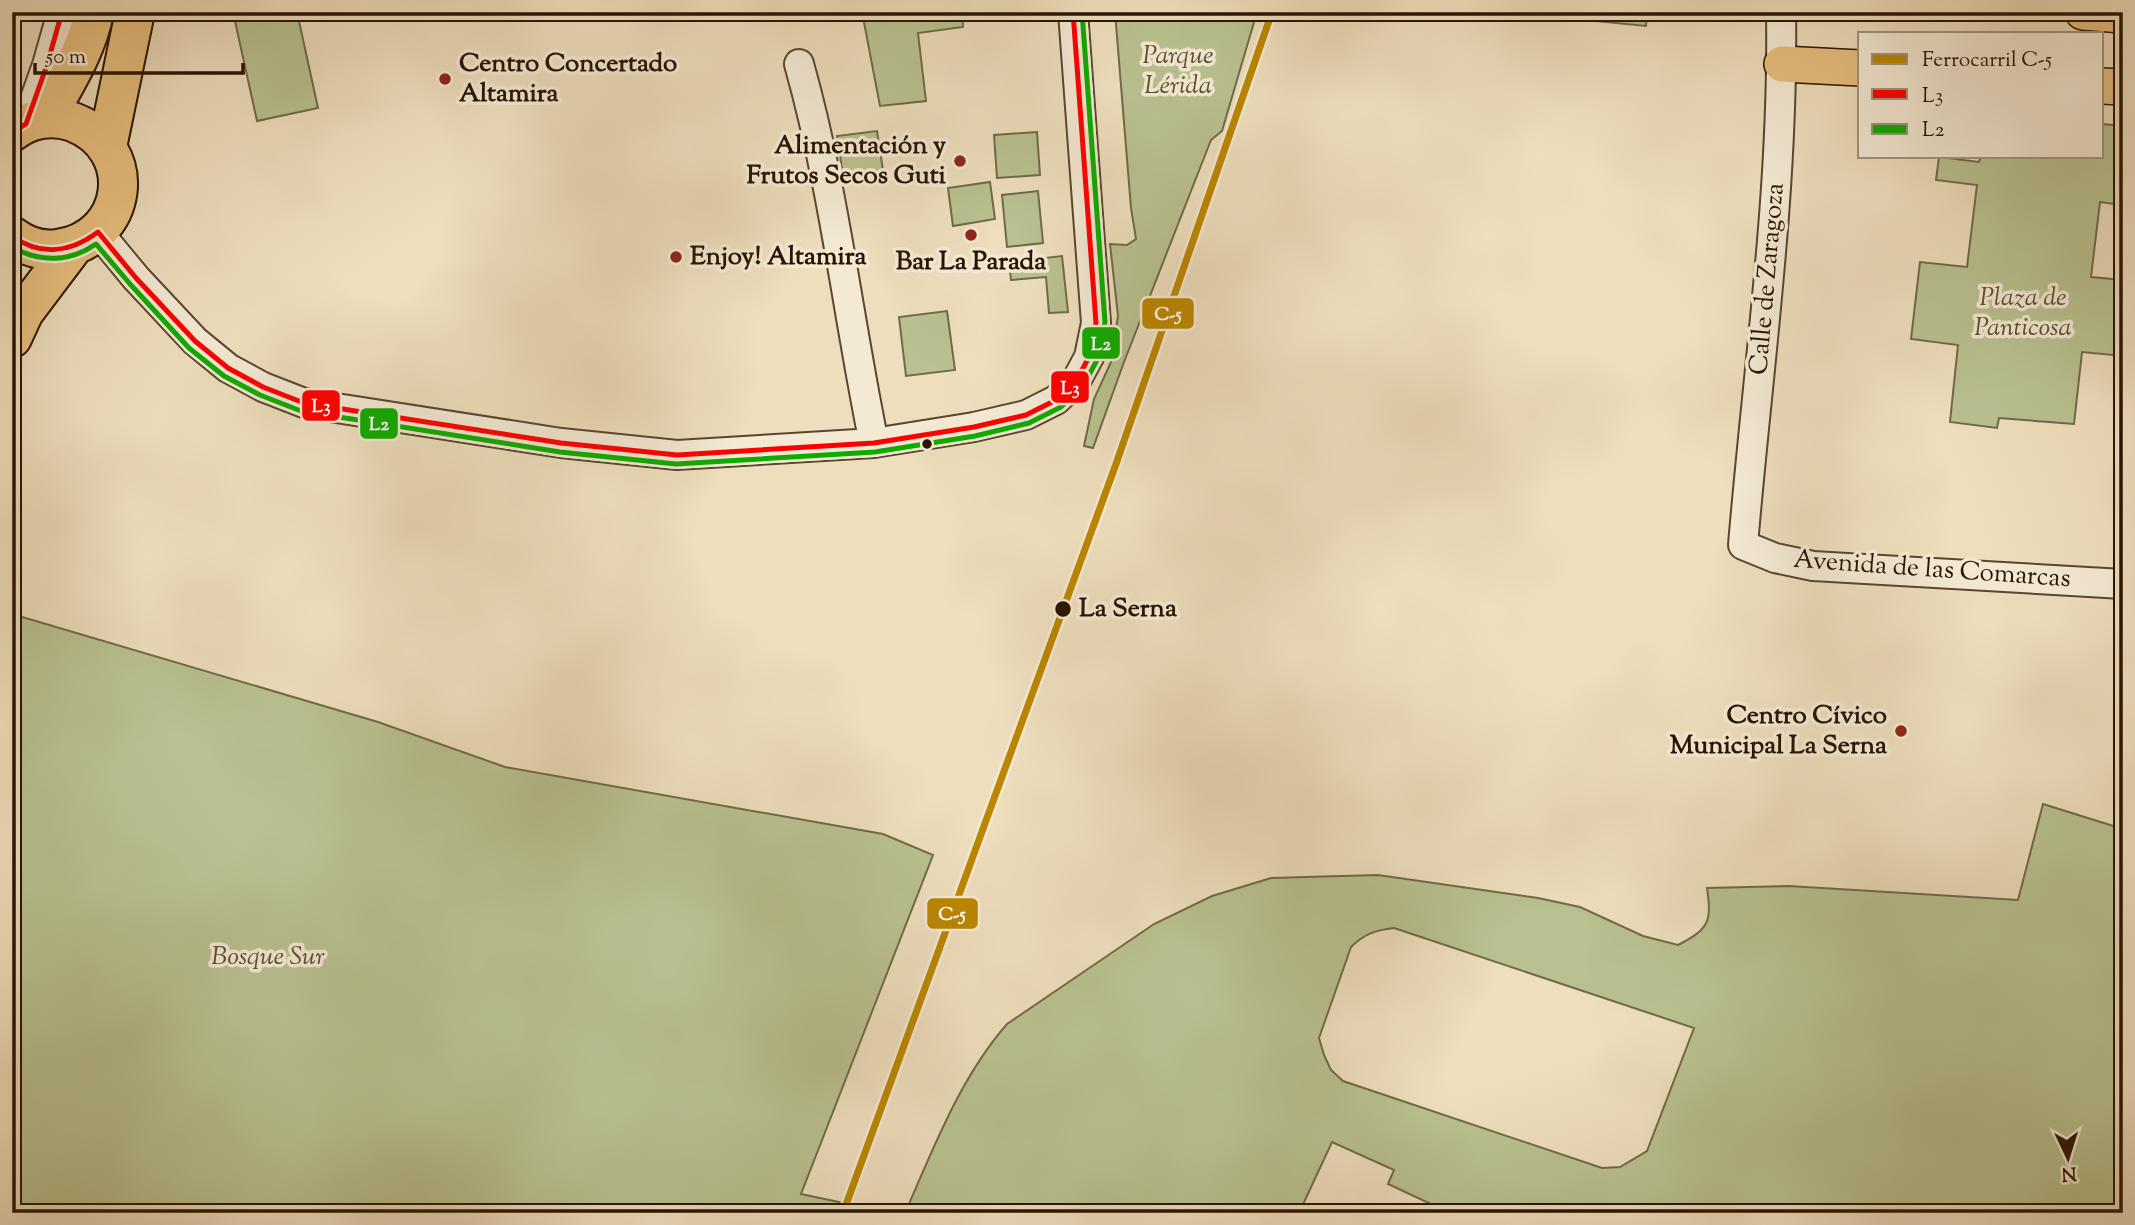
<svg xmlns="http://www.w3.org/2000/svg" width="2135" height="1225" viewBox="0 0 2135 1225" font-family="'Sorts Mill Goudy',serif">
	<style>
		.green { fill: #b9c190; stroke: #706a48; stroke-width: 2; fill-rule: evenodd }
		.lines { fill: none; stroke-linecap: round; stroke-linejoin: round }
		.minor-casing { stroke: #5a462f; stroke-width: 32 }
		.major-casing { stroke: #281300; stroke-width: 38 }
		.highway-casing { stroke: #281300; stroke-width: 42 }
		.minor { stroke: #f4ead4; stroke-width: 28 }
		.major { stroke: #e7bf7e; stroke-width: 35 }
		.highway { stroke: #e7bf7e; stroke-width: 38 }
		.bus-1-casing { stroke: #f4ead4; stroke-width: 10 }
		.bus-2-casing { stroke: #f4ead4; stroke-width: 10 }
		.bus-1 { stroke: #f00; stroke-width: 5 }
		.bus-2 { stroke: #0eac00; stroke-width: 5 }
		.rail-1-casing { stroke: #f4ead4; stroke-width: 12 }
		.rail-1 { stroke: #bb8600; stroke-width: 7 }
		.poi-dot { fill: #8f2418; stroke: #f4ead4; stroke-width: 2.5 }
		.bus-dot { fill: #281300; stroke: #f4ead4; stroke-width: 2.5 }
		.labels { text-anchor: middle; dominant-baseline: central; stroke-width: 7; stroke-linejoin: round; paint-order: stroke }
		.park-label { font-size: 26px; font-style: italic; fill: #5b5032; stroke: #f4ead4 }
		.poi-label { font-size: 26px; font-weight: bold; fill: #281300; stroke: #f4ead4; text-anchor: start }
		.street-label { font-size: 26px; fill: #281300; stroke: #f4ead4 }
		.stop-label { font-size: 26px; font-weight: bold; fill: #281300; stroke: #f4ead4; text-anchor: start }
		.line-badge { stroke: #f4ead4; stroke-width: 2.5 }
		.badge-label { font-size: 19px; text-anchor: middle; font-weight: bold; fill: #fff }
	</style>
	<rect width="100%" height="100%" fill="#eedebd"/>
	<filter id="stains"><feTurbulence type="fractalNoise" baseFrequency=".00286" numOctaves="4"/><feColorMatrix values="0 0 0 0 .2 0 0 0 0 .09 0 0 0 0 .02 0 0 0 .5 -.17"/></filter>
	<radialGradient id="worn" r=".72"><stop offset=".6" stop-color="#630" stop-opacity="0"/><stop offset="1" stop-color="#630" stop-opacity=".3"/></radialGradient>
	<!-- green -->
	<path class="green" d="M 233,12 L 297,12 L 318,108 L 257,121 Z
		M 862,12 L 962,12 L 963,27 L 918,33 L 926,101 L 880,106 Z
		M 1115,12 L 1257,12 L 1222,131 L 1211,140 L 1124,362 L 1093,448 L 1084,446 L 1094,399 L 1111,362 L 1118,316 L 1110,244 L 1127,245 L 1136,239 L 1131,208 Z
		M 1504,12 L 1647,12 L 1646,26 Z
		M 2102,124 L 2123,126 L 2123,205 L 2100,202 L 2091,277 L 2123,280 L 2123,356 L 2082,352 L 2074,424 L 1999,418 L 1997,428 L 1950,422 L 1958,345 L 1911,339 L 1920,262 L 1967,267 L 1977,185 L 1936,180 L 1939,157 L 1979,162 L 1981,156 L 2102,156 Z
		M 877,131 L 883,170 L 843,175 L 837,136 Z
		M 1037,132 L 1040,175 L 997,178 L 994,135 Z
		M 990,182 L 995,219 L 953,226 L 948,188 Z
		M 1038,191 L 1043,243 L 1007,247 L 1002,195 Z
		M 1062,256 L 1068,312 L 1049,313 L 1046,277 L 1011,280 L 1009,262 Z
		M 947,311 L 955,370 L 906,376 L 899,317 Z
		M 12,614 L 378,722 L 505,767 L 883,834 L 933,855 L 801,1194 L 891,1213 L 12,1213 Z
		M 2043,804 L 2123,829 L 2123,1213 L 1450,1213 L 1388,1184 L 1394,1170 L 1332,1142 L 1299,1213 L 905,1213 C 934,1147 960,1078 1007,1024 L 1154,924 L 1212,896 L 1271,878 L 1378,875 L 1538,898 L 1580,907 L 1643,936 L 1678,945 C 1709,929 1712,922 1707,888 L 1789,886 L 2018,900 ZM 1394,928 L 1694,1028 L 1647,1151 L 1620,1167 L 1602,1168 L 1343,1081 L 1331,1070 L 1324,1055 L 1319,1038 L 1351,947 C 1364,934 1376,930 1394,928 Z"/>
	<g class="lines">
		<!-- minor casing -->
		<g class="minor-casing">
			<path id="minor" d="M 1781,12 C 1784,191 1758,367 1743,545 L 1775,558 L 1813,566 L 2123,584
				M 799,64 C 834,188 848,317 874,443
				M 26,124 L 47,65 L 62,12
				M 98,232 L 136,278 L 195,341 L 228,368 L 263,387 L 304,403 L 561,443 L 677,455 L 874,443 L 974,427 L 1026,415 L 1056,400 L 1076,381 L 1089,357 L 1096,323 L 1073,12"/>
		</g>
		<!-- major casing -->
		<g class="major-casing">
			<path id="major" d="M 2083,12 L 2123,15
				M 1782,64 L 1860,68
				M 2102,86 L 2123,87"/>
		</g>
		<!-- highway casing -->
		<g class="highway-casing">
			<path id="highway" d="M 46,118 C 64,85 87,50 94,12
				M 12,132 C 29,119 52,114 73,122 C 141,148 129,240 57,249 C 41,251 25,246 12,236
				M 107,147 L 135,12
				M 12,338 L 24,312 L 73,247"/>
		</g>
		<!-- minor -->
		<use href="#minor" class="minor"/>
		<!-- major -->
		<use href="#major" class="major"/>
		<!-- highway -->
		<use href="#highway" class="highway"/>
		<!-- bus-1 casing -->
		<g class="bus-1-casing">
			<path id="bus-1" d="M 12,132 L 26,124 L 47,65 L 62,12
				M 12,236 C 41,257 71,252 98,232 L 136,278 L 195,341 L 228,368 L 263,387 L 304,403 L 561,443 L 677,455 L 874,443 L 974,427 L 1026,415 L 1056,400 L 1076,381 L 1089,357 L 1096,323 L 1073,12"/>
		</g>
		<!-- bus-2 casing -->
		<g class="bus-2-casing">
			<path id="bus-2" d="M 12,247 C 40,263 70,262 96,244 L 130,284 L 189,348 L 224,376 L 260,395 L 301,411 L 560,452 L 676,464 L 875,452 L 975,436 L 1029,423 L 1061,407 L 1083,386 L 1097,360 L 1105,322 L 1082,12"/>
		</g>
		<!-- bus-1 -->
		<use href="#bus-1" class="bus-1"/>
		<!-- bus-2 -->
		<use href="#bus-2" class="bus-2"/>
		<!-- rail-1 casing -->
		<g class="rail-1-casing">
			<path id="rail-1" d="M 843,1213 L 1116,464 L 1272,12"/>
		</g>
		<!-- rail-1 -->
		<use href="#rail-1" class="rail-1"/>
	</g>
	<!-- markers -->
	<g class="poi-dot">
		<circle cx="445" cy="79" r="7"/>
		<circle cx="960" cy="161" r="7"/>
		<circle cx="971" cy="235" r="7"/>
		<circle cx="676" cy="257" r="7"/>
		<circle cx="1901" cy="731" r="7"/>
	</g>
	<g class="bus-dot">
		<circle cx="927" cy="444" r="6"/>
		<circle cx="1063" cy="609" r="9"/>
	</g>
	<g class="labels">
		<!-- park labels -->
		<g class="park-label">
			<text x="1178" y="56">Parque<tspan x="1178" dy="30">Lérida</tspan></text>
			<text x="2023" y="298">Plaza de<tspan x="2023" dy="30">Panticosa</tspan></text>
			<text x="268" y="957">Bosque Sur</text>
		</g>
		<!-- poi labels -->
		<g class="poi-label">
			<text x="459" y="64">Centro Concertado<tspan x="459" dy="30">Altamira</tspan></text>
			<text x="946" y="146" text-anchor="end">Alimentación y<tspan x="946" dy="30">Frutos Secos Guti</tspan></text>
			<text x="690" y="257">Enjoy! Altamira</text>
			<text x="971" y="262" text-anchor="middle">Bar La Parada</text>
			<text x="1887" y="716" text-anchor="end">Centro Cívico<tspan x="1887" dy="30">Municipal La Serna</tspan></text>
		</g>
		<!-- street labels -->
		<g class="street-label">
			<text transform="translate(1768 279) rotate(-85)">Calle de Zaragoza</text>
			<text transform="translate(1932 570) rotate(4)">Avenida de las Comarcas</text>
		</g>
		<!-- stop labels -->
		<g class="stop-label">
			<text x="1079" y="609">La Serna</text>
		</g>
	</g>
	<g class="line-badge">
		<rect x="1141" y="297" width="54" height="33" rx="7" fill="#bb8600"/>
		<rect x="1081" y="326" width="40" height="34" rx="7" fill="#0eac00"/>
		<rect x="1050" y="370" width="40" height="34" rx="7" fill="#f00"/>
		<rect x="301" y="389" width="40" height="33" rx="7" fill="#f00"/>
		<rect x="359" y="407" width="40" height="33" rx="7" fill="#0eac00"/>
		<rect x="926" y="897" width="53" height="33" rx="7" fill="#bb8600"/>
	</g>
	<g class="badge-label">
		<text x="1168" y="320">C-5</text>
		<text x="1101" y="350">L2</text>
		<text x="1070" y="394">L3</text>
		<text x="321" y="412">L3</text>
		<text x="379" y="430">L2</text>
		<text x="952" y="920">C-5</text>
	</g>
	<!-- margin -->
	<rect width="2135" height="1225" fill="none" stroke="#eedebd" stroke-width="42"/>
	<rect x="14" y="14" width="2107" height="1197" fill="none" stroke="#281300" stroke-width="3.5"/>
	<rect x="21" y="21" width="2093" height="1183" fill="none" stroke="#281300" stroke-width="2"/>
	<!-- legend -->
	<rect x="1858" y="32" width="245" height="126" fill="#f4ead4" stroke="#a2947f" stroke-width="2"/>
	<rect x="1872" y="54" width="35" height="10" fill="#bb8600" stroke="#a2947f" stroke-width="2"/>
	<text x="1922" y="66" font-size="21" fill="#281300">Ferrocarril C-5</text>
	<rect x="1872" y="89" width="35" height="10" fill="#ff0000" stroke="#a2947f" stroke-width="2"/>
	<text x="1922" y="102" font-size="21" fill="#281300">L3</text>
	<rect x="1872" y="124" width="35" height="10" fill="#0eac00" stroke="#a2947f" stroke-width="2"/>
	<text x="1922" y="136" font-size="21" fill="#281300">L2</text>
	<!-- north arrow -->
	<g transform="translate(2068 1158) rotate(176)" stroke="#f4ead4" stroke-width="5" paint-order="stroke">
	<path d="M0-5L12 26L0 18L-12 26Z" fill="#281300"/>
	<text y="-10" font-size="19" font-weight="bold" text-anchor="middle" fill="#281300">N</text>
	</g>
	<!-- scale -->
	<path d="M35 63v10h208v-10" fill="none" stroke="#281300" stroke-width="3.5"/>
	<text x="46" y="63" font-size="21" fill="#281300" stroke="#f4ead4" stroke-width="5" paint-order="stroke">50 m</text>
	<rect width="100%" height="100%" filter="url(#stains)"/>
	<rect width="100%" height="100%" fill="url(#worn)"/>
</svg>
